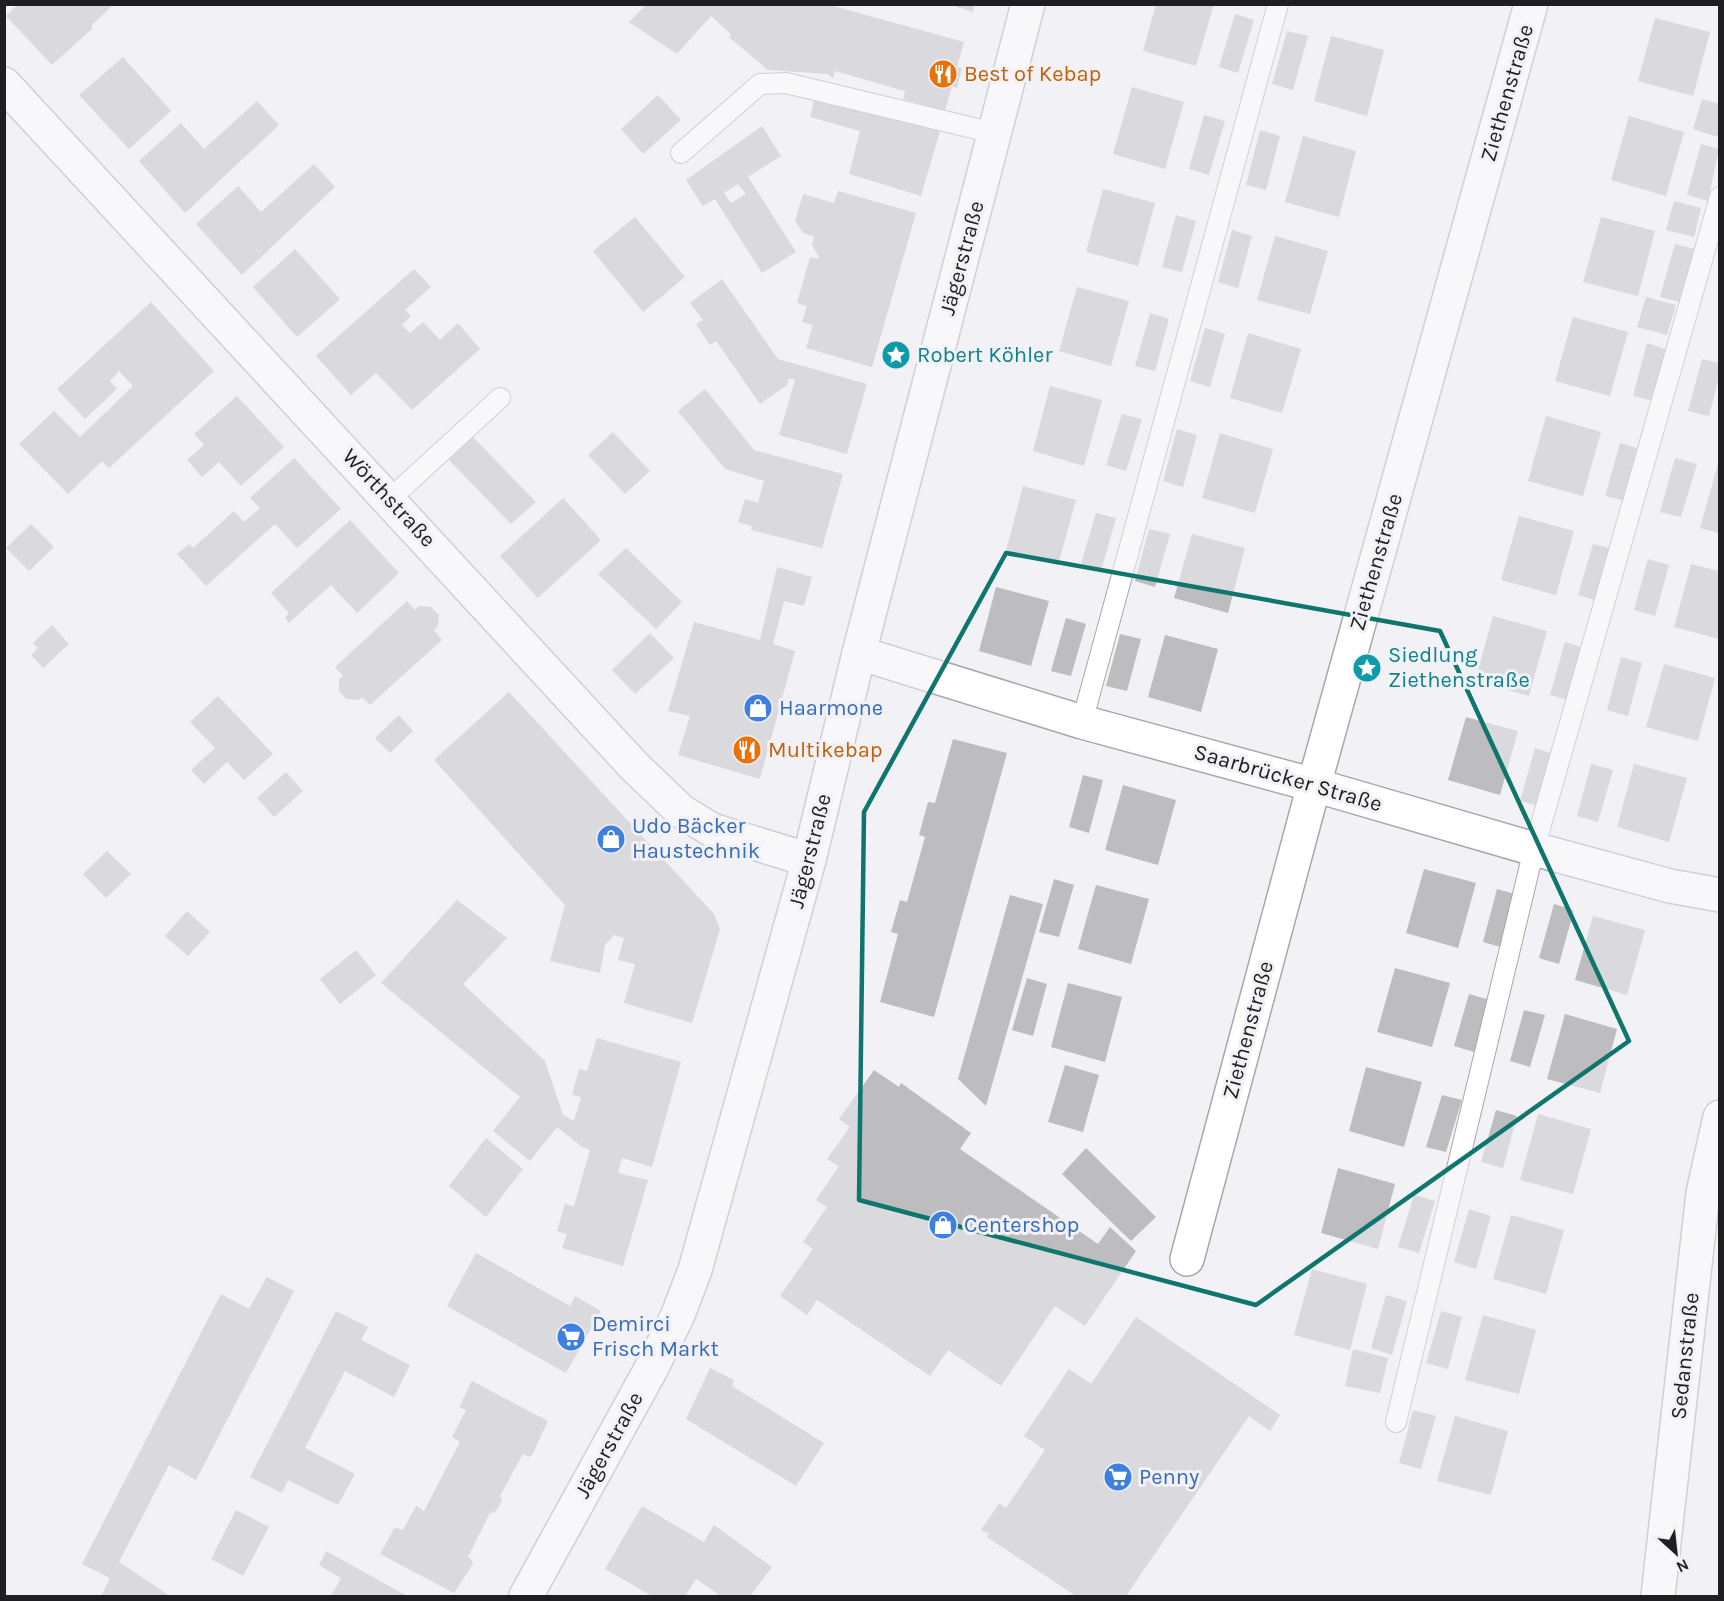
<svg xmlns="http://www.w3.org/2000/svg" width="1724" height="1601" viewBox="0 0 1724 1601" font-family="Karla,sans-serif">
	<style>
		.building { fill: #bdbcbf; fill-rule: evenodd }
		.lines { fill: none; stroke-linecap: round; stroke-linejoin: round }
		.service-casing { stroke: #a8a7aa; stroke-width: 22 }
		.minor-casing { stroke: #a8a7aa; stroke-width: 36 }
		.tertiary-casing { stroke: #a8a7aa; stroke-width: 36 }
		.service { stroke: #fff; stroke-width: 20 }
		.minor { stroke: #fff; stroke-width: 33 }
		.tertiary { stroke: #fff; stroke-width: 33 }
		.marked { fill: none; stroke: #0f766e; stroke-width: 4.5; stroke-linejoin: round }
		.labels { text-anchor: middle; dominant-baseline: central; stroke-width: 6; stroke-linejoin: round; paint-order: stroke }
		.food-label { font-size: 22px; fill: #c56008; stroke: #f2f1f5; text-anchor: start }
		.street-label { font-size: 22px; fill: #1f1e20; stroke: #f2f1f5 }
		.culture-label { font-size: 22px; fill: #0d838f; stroke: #f2f1f5; text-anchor: start }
		.shop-label { font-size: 22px; fill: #366cbe; stroke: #f2f1f5; text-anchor: start }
	</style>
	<rect width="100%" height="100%" fill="#f2f1f5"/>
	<!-- building -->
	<path class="building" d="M 18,4 L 71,5 L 114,4 L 91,26 L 93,28 L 52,65 L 6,16 Z
		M 647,4 L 826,4 L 964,42 L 957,67 L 962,68 L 957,88 L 952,86 L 945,111 L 903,99 L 905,91 L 835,71 L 833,78 L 827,74 L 768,70 L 729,37 L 731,34 L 711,16 L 677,54 L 629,22 Z
		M 948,4 L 975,4 L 973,12 Z
		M 1156,4 L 1214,4 L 1196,66 L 1143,51 Z
		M 1235,14 L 1254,20 L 1238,73 L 1219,67 Z
		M 1655,18 L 1710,32 L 1693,96 L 1638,81 Z
		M 1287,31 L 1308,36 L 1293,90 L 1272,84 Z
		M 1331,36 L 1384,50 L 1367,116 L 1314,101 Z
		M 123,57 L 171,111 L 129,149 L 79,95 Z
		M 1132,87 L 1184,102 L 1165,169 L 1113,154 Z
		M 658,95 L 681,120 L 643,154 L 621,129 Z
		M 815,97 L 940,131 L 921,196 L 849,174 L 860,131 L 810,117 Z
		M 1702,99 L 1719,104 L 1718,137 L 1693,129 Z
		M 257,101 L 279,125 L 185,213 L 139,161 L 181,123 L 204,149 Z
		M 1204,115 L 1225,121 L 1209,175 L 1189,169 Z
		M 1629,116 L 1684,132 L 1666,196 L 1611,180 Z
		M 762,126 L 781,156 L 748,177 L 796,252 L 762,273 L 715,199 L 703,206 L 686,180 ZM 738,184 L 746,194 L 731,203 L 724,193 Z
		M 1260,130 L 1280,136 L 1266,190 L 1246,185 Z
		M 1303,136 L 1356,151 L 1339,217 L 1285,202 Z
		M 1701,144 L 1719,149 L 1708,201 L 1687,195 Z
		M 314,164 L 335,187 L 242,275 L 196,224 L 238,186 L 261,212 Z
		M 1103,189 L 1155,203 L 1138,266 L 1086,252 Z
		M 838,191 L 916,213 L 872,367 L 806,348 L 813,325 L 802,322 L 807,306 L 797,303 L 810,257 L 820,259 L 812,245 L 814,236 L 803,233 L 795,221 L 803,194 L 834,203 Z
		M 1674,201 L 1701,208 L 1694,237 L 1666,230 Z
		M 1176,215 L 1196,221 L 1182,272 L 1162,267 Z
		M 635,217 L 685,277 L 643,312 L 593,251 Z
		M 1601,217 L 1655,231 L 1638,296 L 1583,282 Z
		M 1232,230 L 1252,236 L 1238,288 L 1218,282 Z
		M 1275,236 L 1328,251 L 1310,314 L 1257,300 Z
		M 1675,244 L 1695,249 L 1680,302 L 1660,297 Z
		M 295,249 L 340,299 L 297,337 L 253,287 Z
		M 414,269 L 431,287 L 405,310 L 411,316 L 402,325 L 410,333 L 423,322 L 440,340 L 458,323 L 480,349 L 412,410 L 376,373 L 351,395 L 316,356 Z
		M 722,279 L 778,359 L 867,384 L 847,454 L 779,435 L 795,380 L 789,378 L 787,385 L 760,404 L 716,341 L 710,345 L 696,324 L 703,320 L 690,303 Z
		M 1077,287 L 1129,301 L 1111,366 L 1059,351 Z
		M 1646,297 L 1676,305 L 1667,335 L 1637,327 Z
		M 151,302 L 214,371 L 109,468 L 102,461 L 68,494 L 19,444 L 54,411 L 80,437 L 133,386 L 119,371 L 110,381 L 117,389 L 85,419 L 57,389 Z
		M 1150,313 L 1169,319 L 1155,371 L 1135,366 Z
		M 1573,317 L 1628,332 L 1610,396 L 1555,381 Z
		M 1205,328 L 1225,334 L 1210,387 L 1190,381 Z
		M 1248,333 L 1301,349 L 1282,413 L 1230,398 Z
		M 1647,343 L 1668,350 L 1653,401 L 1633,396 Z
		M 1702,359 L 1719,363 L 1719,377 L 1709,416 L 1688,411 Z
		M 1050,386 L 1102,400 L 1084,466 L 1033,451 Z
		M 705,389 L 754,450 L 843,474 L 822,548 L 751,530 L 752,526 L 738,522 L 745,499 L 758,503 L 764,481 L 725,469 L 678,411 Z
		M 237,396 L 284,447 L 241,486 L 219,462 L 202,477 L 187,460 L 204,445 L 194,434 Z
		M 1122,414 L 1142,419 L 1126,471 L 1106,465 Z
		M 1546,416 L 1601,432 L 1583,496 L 1528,481 Z
		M 1177,429 L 1197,435 L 1183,487 L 1163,481 Z
		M 613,432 L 650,471 L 625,494 L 588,455 Z
		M 1220,433 L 1273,449 L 1255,513 L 1202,498 Z
		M 472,436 L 536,502 L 511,524 L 448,459 Z
		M 1620,443 L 1640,449 L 1625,501 L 1605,496 Z
		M 294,458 L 341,509 L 297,548 L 275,524 L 206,586 L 177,554 L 189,544 L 193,548 L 234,511 L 244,522 L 260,508 L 250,498 Z
		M 1675,458 L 1697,464 L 1681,517 L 1660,512 Z
		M 1719,460 L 1719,533 L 1700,528 Z
		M 1023,486 L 1076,500 L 1058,565 L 1006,551 Z
		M 563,498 L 601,540 L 538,598 L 500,556 Z
		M 1096,513 L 1116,518 L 1101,571 L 1081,564 Z
		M 1519,516 L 1574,531 L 1556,595 L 1501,580 Z
		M 350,520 L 399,573 L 357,613 L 331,585 L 289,623 L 285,618 L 289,613 L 271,593 Z
		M 31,524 L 54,547 L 29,571 L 6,548 Z
		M 1149,529 L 1170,534 L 1155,587 L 1135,581 Z
		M 1192,534 L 1245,548 L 1228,613 L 1174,598 Z
		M 1593,544 L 1613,549 L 1599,601 L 1578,595 Z
		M 626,548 L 682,602 L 656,629 L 598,574 Z
		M 1648,559 L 1669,565 L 1655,616 L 1634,610 Z
		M 1691,564 L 1719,571 L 1719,639 L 1674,627 Z
		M 777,567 L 812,577 L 804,606 L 784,601 L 773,644 L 795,651 L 760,779 L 678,755 L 690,716 L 668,711 L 694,622 L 760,640 Z
		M 996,587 L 1049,601 L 1031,666 L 979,651 Z
		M 407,601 L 415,610 L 419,606 L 431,607 L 439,615 L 438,626 L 434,630 L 442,640 L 370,705 L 362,697 L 358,700 L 346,699 L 339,691 L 339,679 L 343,676 L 335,667 Z
		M 1493,616 L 1547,631 L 1529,696 L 1475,681 Z
		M 1066,618 L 1086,624 L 1071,676 L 1051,671 Z
		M 52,625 L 69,644 L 43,668 L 31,655 L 38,648 L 33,643 Z
		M 650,633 L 674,658 L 635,694 L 612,670 Z
		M 1120,634 L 1141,639 L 1127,691 L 1106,686 Z
		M 1165,635 L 1218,649 L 1201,712 L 1148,697 Z
		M 1565,642 L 1587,649 L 1572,701 L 1550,695 Z
		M 1621,657 L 1642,663 L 1628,716 L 1607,710 Z
		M 1664,664 L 1715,678 L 1698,741 L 1646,727 Z
		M 509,692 L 714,914 L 720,929 L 692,1023 L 624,1003 L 635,964 L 618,960 L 624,938 L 614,935 L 605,945 L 600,973 L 550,961 L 565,905 L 434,760 Z
		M 218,696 L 273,754 L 244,780 L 227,762 L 204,784 L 191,770 L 215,748 L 190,722 Z
		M 399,715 L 413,731 L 390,753 L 375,738 Z
		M 1466,717 L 1518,731 L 1500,795 L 1448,780 Z
		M 953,739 L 1007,753 L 934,1017 L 880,1002 L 898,934 L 891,932 L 900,900 L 907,902 L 925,837 L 919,835 L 928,802 L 935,803 Z
		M 1535,748 L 1556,755 L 1542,807 L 1520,801 Z
		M 1591,764 L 1613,770 L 1598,822 L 1577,816 Z
		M 1634,764 L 1687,778 L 1669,842 L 1617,827 Z
		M 286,772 L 303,791 L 274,817 L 257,798 Z
		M 1083,775 L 1103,780 L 1089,833 L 1069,827 Z
		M 1123,785 L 1176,800 L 1158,865 L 1105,850 Z
		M 107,851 L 131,874 L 106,898 L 83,874 Z
		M 1424,869 L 1476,883 L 1458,948 L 1406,933 Z
		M 1054,879 L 1074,885 L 1059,937 L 1039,932 Z
		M 1096,885 L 1149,899 L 1131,964 L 1078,949 Z
		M 1497,889 L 1519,895 L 1504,948 L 1483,942 Z
		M 1010,895 L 1043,904 L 986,1106 L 958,1079 Z
		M 457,900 L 507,938 L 463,984 L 545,1061 L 563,1115 L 574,1121 L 581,1097 L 572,1095 L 579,1069 L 587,1071 L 597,1038 L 681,1062 L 652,1167 L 622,1158 L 618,1173 L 648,1180 L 623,1266 L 562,1248 L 567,1234 L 557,1231 L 565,1204 L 574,1206 L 590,1150 L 582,1147 L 557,1127 L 530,1161 L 493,1131 L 520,1097 L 381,983 Z
		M 1554,904 L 1574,910 L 1559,964 L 1539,958 Z
		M 187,911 L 210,932 L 188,956 L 165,936 Z
		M 1593,916 L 1645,930 L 1627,995 L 1575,980 Z
		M 356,950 L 376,975 L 340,1004 L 320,979 Z
		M 1395,968 L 1450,983 L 1432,1047 L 1377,1032 Z
		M 1027,978 L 1047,984 L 1033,1036 L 1012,1030 Z
		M 1068,983 L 1122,997 L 1105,1062 L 1051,1047 Z
		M 1469,994 L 1490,1000 L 1474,1052 L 1454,1046 Z
		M 1524,1010 L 1545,1015 L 1530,1067 L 1510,1061 Z
		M 1565,1014 L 1617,1029 L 1600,1093 L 1547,1079 Z
		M 1065,1065 L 1099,1075 L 1083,1132 L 1048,1122 Z
		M 1366,1067 L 1422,1082 L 1404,1147 L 1349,1131 Z
		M 874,1070 L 899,1087 L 901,1083 L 971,1133 L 960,1149 L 1098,1244 L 1110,1227 L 1136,1251 L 1085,1326 L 1055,1306 L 1001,1386 L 948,1350 L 930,1376 L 817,1300 L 807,1315 L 780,1296 L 813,1249 L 803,1242 L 827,1207 L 816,1200 L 839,1166 L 827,1159 L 850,1127 L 839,1119 Z
		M 1442,1095 L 1462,1100 L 1446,1152 L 1426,1147 Z
		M 1496,1110 L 1517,1116 L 1503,1168 L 1481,1162 Z
		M 1538,1114 L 1591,1129 L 1573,1194 L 1520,1180 Z
		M 486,1138 L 523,1169 L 486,1217 L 449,1186 Z
		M 1086,1148 L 1156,1217 L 1131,1241 L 1062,1174 Z
		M 1338,1168 L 1395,1184 L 1378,1249 L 1321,1233 Z
		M 1414,1195 L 1435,1201 L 1419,1253 L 1398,1247 Z
		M 1469,1209 L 1491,1216 L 1476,1269 L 1454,1262 Z
		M 1511,1215 L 1564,1230 L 1546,1294 L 1493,1279 Z
		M 476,1253 L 570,1306 L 575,1296 L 601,1311 L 566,1373 L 447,1306 Z
		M 1312,1269 L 1367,1284 L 1350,1350 L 1294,1335 Z
		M 267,1277 L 294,1291 L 196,1480 L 169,1465 L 119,1562 L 170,1596 L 101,1596 L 110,1578 L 82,1564 L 221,1294 L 249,1309 Z
		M 1386,1295 L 1407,1301 L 1392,1355 L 1371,1348 Z
		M 336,1311 L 368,1327 L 361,1340 L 410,1365 L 394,1397 L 345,1371 L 305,1448 L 355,1474 L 338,1505 L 288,1480 L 282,1493 L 250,1477 Z
		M 1441,1311 L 1462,1317 L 1448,1369 L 1426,1363 Z
		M 1483,1315 L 1536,1330 L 1519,1394 L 1465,1380 Z
		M 1136,1317 L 1280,1415 L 1270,1431 L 1249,1416 L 1126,1596 L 1076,1596 L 987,1537 L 989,1534 L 981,1530 L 999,1503 L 1006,1508 L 1045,1450 L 1024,1436 L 1069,1369 L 1091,1384 Z
		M 1353,1349 L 1388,1358 L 1380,1393 L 1345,1386 Z
		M 710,1368 L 734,1380 L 732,1386 L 824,1443 L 796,1486 L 686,1419 Z
		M 472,1381 L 548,1421 L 532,1455 L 529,1457 L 523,1454 L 500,1496 L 502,1501 L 495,1512 L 490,1513 L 468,1557 L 472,1560 L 473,1564 L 454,1593 L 380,1554 L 395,1527 L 403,1530 L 416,1506 L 424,1511 L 460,1442 L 452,1437 L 466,1410 L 459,1407 Z
		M 1413,1410 L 1436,1416 L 1421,1469 L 1399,1463 Z
		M 1455,1416 L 1508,1431 L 1491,1495 L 1437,1481 Z
		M 642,1506 L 704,1542 L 714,1525 L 772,1567 L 750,1596 L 721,1596 L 696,1579 L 685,1596 L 652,1596 L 605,1569 Z
		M 236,1510 L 269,1527 L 243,1576 L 211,1559 Z
		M 326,1551 L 398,1591 L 408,1596 L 331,1596 L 341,1578 L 319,1565 Z"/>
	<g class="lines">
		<!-- service casing -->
		<g class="service-casing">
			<path id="service" d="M 681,153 L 760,84 L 786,83 L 994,133
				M 390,499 L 500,398
				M 1082,722 L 1278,4
				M 1396,1422 L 1534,849 L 1720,197"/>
		</g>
		<!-- minor casing -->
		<g class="minor-casing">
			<path id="minor" d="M 4,84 L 634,766 L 681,811 L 712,830 L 809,860
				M 859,653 L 1082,722 L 1314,785 L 1534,849 L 1670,886 L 1720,895
				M 1187,1259 L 1314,785 L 1531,4
				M 1658,1596 L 1703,1193 L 1720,1117"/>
		</g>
		<!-- tertiary casing -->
		<g class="tertiary-casing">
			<path id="tertiary" d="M 526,1596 L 651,1369 L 677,1317 L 695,1270 L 809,860 L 859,653 L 1028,4"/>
		</g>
		<!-- service -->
		<use href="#service" class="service"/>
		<!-- minor -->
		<use href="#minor" class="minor"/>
		<!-- tertiary -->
		<use href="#tertiary" class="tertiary"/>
	</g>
	<!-- marked area -->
	<path d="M0 0H1724V1601H0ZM 1006,553 L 1440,631 L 1629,1041 L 1256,1305 L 859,1200 L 864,812 Z" fill="#f2f1f5" fill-opacity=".55" fill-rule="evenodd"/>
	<path class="marked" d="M 1006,553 L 1440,631 L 1629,1041 L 1256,1305 L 859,1200 L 864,812 Z"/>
	<!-- icons -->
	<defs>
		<g id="restaurant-disc" transform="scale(1.5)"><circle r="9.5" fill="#e8710a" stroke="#f2f1f5"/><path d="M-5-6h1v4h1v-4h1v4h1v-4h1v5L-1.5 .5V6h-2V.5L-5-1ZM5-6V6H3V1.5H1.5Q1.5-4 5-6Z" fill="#fff"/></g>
		<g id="sight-disc" transform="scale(1.5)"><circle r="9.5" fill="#0f9aa8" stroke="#f2f1f5"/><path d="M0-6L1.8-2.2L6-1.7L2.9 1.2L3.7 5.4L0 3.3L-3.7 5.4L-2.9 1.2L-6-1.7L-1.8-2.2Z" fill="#fff"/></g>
		<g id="shop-disc" transform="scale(1.5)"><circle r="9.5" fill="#3f7fe0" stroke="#f2f1f5"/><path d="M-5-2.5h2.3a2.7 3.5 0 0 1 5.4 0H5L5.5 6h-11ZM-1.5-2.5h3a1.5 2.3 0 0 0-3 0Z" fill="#fff"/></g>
		<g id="supermarket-disc" transform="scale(1.5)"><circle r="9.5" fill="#3f7fe0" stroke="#f2f1f5"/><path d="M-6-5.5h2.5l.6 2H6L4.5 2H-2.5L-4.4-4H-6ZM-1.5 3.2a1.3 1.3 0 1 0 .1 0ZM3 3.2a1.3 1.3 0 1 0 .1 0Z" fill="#fff"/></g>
	</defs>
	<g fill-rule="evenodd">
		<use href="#restaurant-disc" x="943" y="74"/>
		<use href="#sight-disc" x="896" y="355"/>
		<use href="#sight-disc" x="1367" y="668"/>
		<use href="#shop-disc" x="758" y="708"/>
		<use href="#restaurant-disc" x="747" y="750"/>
		<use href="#shop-disc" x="611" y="839"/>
		<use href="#shop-disc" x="943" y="1225"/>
		<use href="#supermarket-disc" x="571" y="1337"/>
		<use href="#supermarket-disc" x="1118" y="1477"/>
	</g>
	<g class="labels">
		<!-- food labels -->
		<g class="food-label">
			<text x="964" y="74">Best of Kebap</text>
			<text x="768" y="750">Multikebap</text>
		</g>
		<!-- street labels -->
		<g class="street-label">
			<text transform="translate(1507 93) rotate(-74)">Ziethenstraße</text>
			<text transform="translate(962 258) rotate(-75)">Jägerstraße</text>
			<text transform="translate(389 498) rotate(47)">Wörthstraße</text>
			<text transform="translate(1376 562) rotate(-74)">Ziethenstraße</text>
			<text transform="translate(1288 778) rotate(16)">Saarbrücker Straße</text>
			<text transform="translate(810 851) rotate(-76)">Jägerstraße</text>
			<text transform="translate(1248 1030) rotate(-75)">Ziethenstraße</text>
			<text transform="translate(1685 1356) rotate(-84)">Sedanstraße</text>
			<text transform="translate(609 1445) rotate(-61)">Jägerstraße</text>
		</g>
		<!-- culture labels -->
		<g class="culture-label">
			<text x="917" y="355">Robert Köhler</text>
			<text x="1388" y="655">Siedlung<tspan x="1388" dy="25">Ziethenstraße</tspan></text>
		</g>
		<!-- shop labels -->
		<g class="shop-label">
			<text x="779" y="708">Haarmone</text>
			<text x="632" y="826">Udo Bäcker<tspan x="632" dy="25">Haustechnik</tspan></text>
			<text x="964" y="1225">Centershop</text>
			<text x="592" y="1324">Demirci<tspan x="592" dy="25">Frisch Markt</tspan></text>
			<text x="1139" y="1477">Penny</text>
		</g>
	</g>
	<!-- border -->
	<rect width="1724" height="1601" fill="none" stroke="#1f1e20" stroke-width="12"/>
	<!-- north arrow -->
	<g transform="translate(1676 1553) rotate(153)" stroke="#f2f1f5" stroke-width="4.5" paint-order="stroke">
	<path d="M0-4.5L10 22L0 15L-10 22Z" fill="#1f1e20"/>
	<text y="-9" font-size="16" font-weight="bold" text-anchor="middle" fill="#1f1e20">N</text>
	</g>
</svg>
